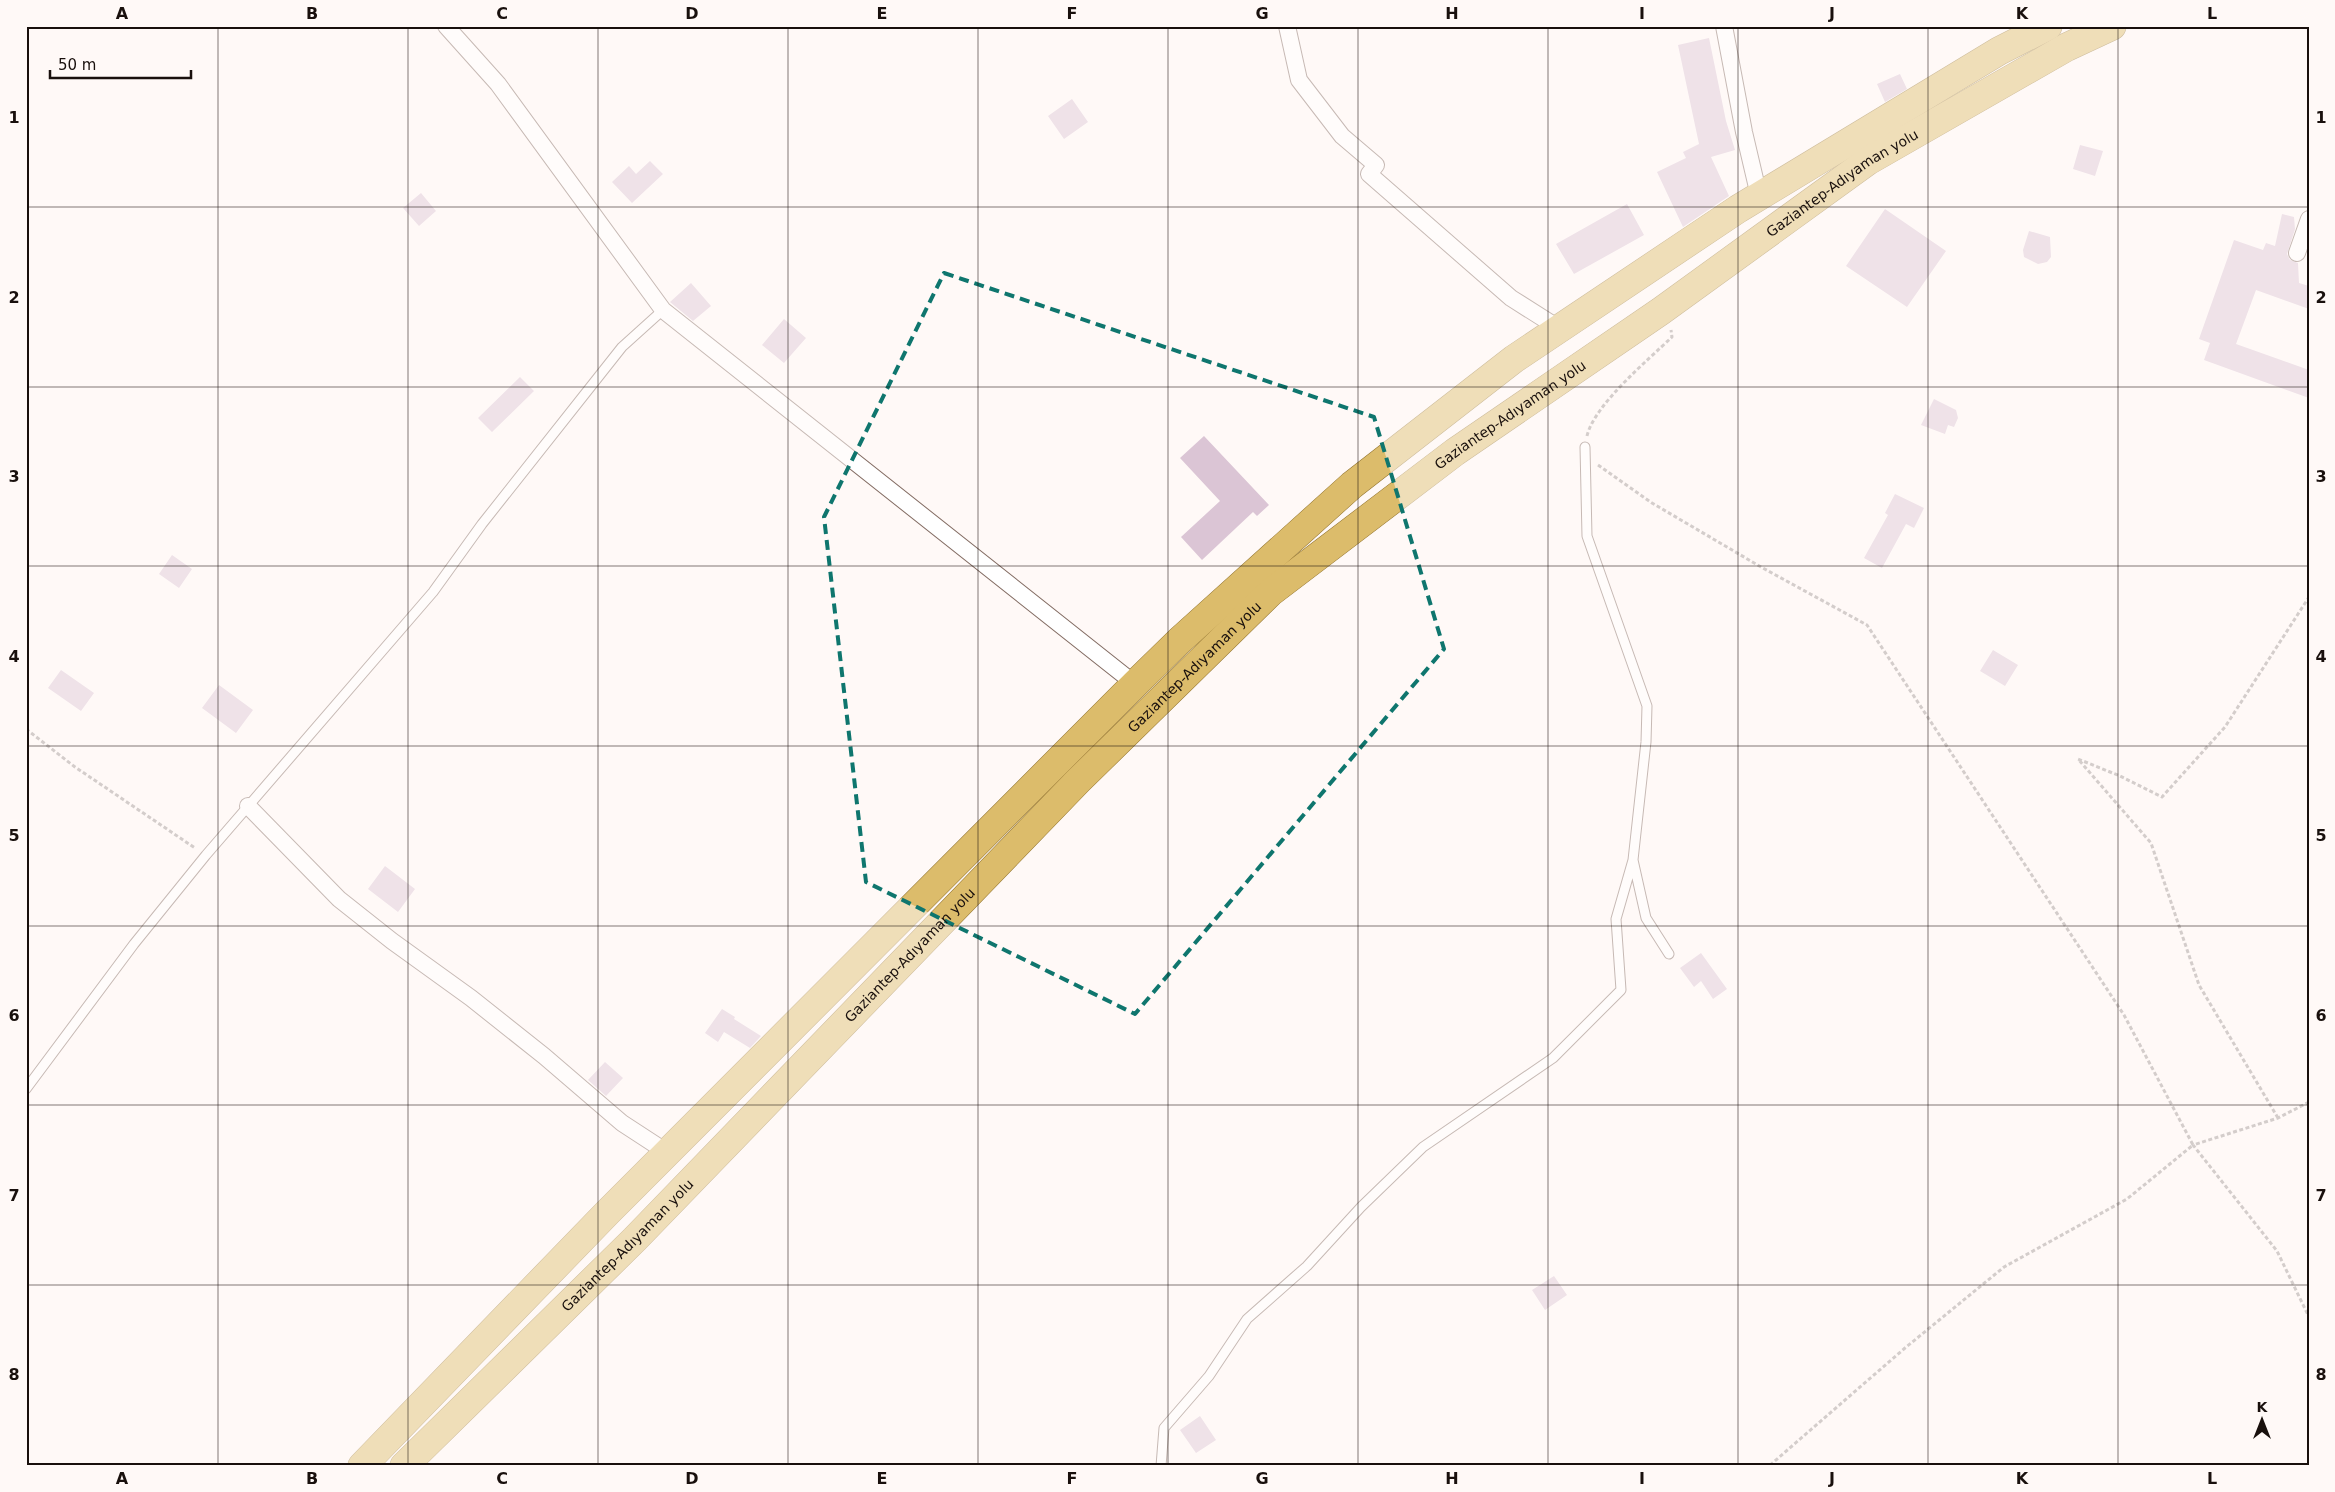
<svg xmlns="http://www.w3.org/2000/svg" width="2335" height="1492" viewBox="0 0 2335 1492" font-family="'DejaVu Sans',sans-serif">
	<style>
		.building { fill: #dbc5d5 }
		.lines { fill: none; stroke-linecap: round; stroke-linejoin: round }
		.service-casing { stroke: #836c63; stroke-width: 11 }
		.minor-casing { stroke: #836c63; stroke-width: 18 }
		.trunk-casing { stroke: #937532; stroke-width: 29 }
		.path { stroke: #a09896; stroke-width: 3; stroke-dasharray: 4 2.5; stroke-linecap: butt }
		.service { stroke: #fff; stroke-width: 9 }
		.minor { stroke: #fff; stroke-width: 16 }
		.trunk { stroke: #dcbc6b; stroke-width: 28 }
		.marked { fill: none; stroke: #0f766e; stroke-width: 4; stroke-dasharray: 10 6; stroke-linejoin: round }
		.grid { fill: none; stroke: #19100d; stroke-width: 1; stroke-opacity: 0.55 }
		.labels { text-anchor: middle; dominant-baseline: central; stroke-width: 5; stroke-linejoin: round; paint-order: stroke }
		.street-label { font-size: 14px; fill: #19100d; stroke: #fff9f7 }
		.neatline { fill: none; stroke: #19100d; stroke-width: 2 }
		.grid-label { font-size: 16px; text-anchor: middle; font-weight: bold; fill: #19100d }
	</style>
	<rect width="100%" height="100%" fill="#fff9f7"/>
	<!-- building -->
	<path class="building" d="M 1709,38 L 1726,121 L 1735,150 L 1711,157 L 1729,196 L 1683,227 L 1657,172 L 1686,158 L 1683,152 L 1699,144 L 1678,45 Z
		M 1900,74 L 1907,89 L 1885,102 L 1877,84 Z
		M 1072,99 L 1088,122 L 1064,139 L 1048,116 Z
		M 2080,145 L 2103,151 L 2095,176 L 2073,169 Z
		M 650,161 L 663,174 L 632,203 L 612,182 L 629,166 L 636,174 Z
		M 421,193 L 436,211 L 419,226 L 403,208 Z
		M 1627,204 L 1644,235 L 1574,274 L 1556,244 Z
		M 1885,209 L 1946,251 L 1907,307 L 1846,266 Z
		M 2282,214 L 2294,217 L 2295,229 L 2287,254 L 2290,260 L 2298,263 L 2299,283 L 2309,286 L 2309,309 L 2256,290 L 2236,344 L 2309,370 L 2309,398 L 2204,360 L 2210,343 L 2199,339 L 2234,240 L 2263,250 L 2266,243 L 2275,246 Z
		M 2029,231 L 2050,237 L 2051,257 L 2047,262 L 2038,264 L 2024,257 L 2023,250 Z
		M 691,283 L 711,306 L 693,321 L 670,302 Z
		M 784,319 L 806,338 L 784,363 L 762,345 Z
		M 520,377 L 534,391 L 492,432 L 478,418 Z
		M 1934,399 L 1956,410 L 1958,418 L 1954,427 L 1948,425 L 1945,434 L 1921,425 Z
		M 1204,436 L 1269,505 L 1257,516 L 1253,512 L 1202,560 L 1181,537 L 1220,501 L 1180,458 Z
		M 1895,494 L 1924,508 L 1914,528 L 1906,524 L 1882,568 L 1864,558 L 1888,515 L 1885,513 Z
		M 172,555 L 192,569 L 179,588 L 159,574 Z
		M 1993,650 L 2018,665 L 2005,686 L 1980,671 Z
		M 61,670 L 94,693 L 81,711 L 48,688 Z
		M 219,685 L 253,710 L 236,733 L 202,708 Z
		M 385,866 L 415,889 L 398,912 L 368,889 Z
		M 1701,953 L 1727,989 L 1713,999 L 1701,981 L 1694,987 L 1680,968 Z
		M 722,1009 L 735,1017 L 734,1019 L 761,1036 L 750,1048 L 724,1032 L 718,1042 L 705,1033 Z
		M 605,1062 L 623,1078 L 606,1096 L 588,1080 Z
		M 1554,1276 L 1567,1295 L 1545,1310 L 1532,1290 Z
		M 1200,1416 L 1216,1440 L 1196,1453 L 1180,1430 Z"/>
	<g class="lines">
		<!-- service casing -->
		<g class="service-casing">
			<path id="service" d="M 1585,447 L 1587,536 L 1647,706 L 1646,742 L 1633,860 L 1646,918 L 1669,954
				M 26,1089 L 134,944 L 206,855 L 433,592 L 482,524 L 622,347 L 663,310
				M 1161,1466 L 1164,1428 L 1209,1376 L 1247,1319 L 1307,1266 L 1361,1207 L 1423,1147 L 1553,1058 L 1621,990 L 1616,919 L 1633,860"/>
		</g>
		<!-- minor casing -->
		<g class="minor-casing">
			<path id="minor" d="M 446,26 L 498,84 L 663,310 L 1135,684
				M 1287,26 L 1299,80 L 1342,136 L 1376,165 L 1369,174 L 1511,298 L 1560,329
				M 1724,26 L 1744,132 L 1759,196
				M 2297,253 L 2309,219
				M 248,806 L 339,899 L 392,941 L 471,998 L 544,1056 L 622,1123 L 668,1153"/>
		</g>
		<!-- trunk casing -->
		<g class="trunk-casing">
			<g id="trunk">
				<path d="M 362,1466 L 607,1213 L 1135,684 L 1179,641 L 1352,485 L 1514,359 L 1738,209 L 1999,51 L 2048,26"/>
				<path id="s1" d="M 404,1466 L 635,1239 L 1078,781 L 1271,592 L 1455,452 L 1661,311 L 1868,161 L 2067,47 L 2112,26"/>
			</g>
		</g>
		<!-- path -->
		<path class="path" d="M 1587,436 C 1594,405 1648,360 1672,337 L 1671,330
			M 1598,465 L 1652,503 L 1761,567 L 1867,625 L 2124,1015 L 2193,1145 L 2127,1199 L 2004,1267 L 1905,1348 L 1769,1466
			M 26,729 L 75,767 L 195,848
			M 2309,1102 L 2278,1118 L 2193,1145 L 2277,1251 L 2309,1317
			M 2278,1118 L 2199,985 L 2151,843 L 2078,759 L 2120,776 L 2162,797 L 2225,727 L 2309,597"/>
		<!-- service -->
		<use href="#service" class="service"/>
		<!-- minor -->
		<use href="#minor" class="minor"/>
		<!-- trunk -->
		<use href="#trunk" class="trunk"/>
	</g>
	<!-- marked area -->
	<path d="M0 0H2335V1492H0ZM 944,273 L 1374,417 L 1444,649 L 1135,1014 L 866,882 L 824,517 Z" fill="#fff9f7" fill-opacity=".55" fill-rule="evenodd"/>
	<path class="marked" d="M 944,273 L 1374,417 L 1444,649 L 1135,1014 L 866,882 L 824,517 Z"/>
	<!-- grid -->
	<path class="grid" d="M 218,26 L 218,1466M 408,26 L 408,1466M 598,26 L 598,1466M 788,26 L 788,1466M 978,26 L 978,1466M 1168,26 L 1168,1466M 1358,26 L 1358,1466M 1548,26 L 1548,1466M 1738,26 L 1738,1466M 1928,26 L 1928,1466M 2118,26 L 2118,1466M 26,207 L 2309,207M 26,387 L 2309,387M 26,566 L 2309,566M 26,746 L 2309,746M 26,926 L 2309,926M 26,1105 L 2309,1105M 26,1285 L 2309,1285"/>
	<g class="labels">
		<!-- street labels -->
		<g class="street-label">
			<text stroke="none"><textPath href="#s1" startOffset="1934">Gaziantep-Adıyaman yolu</textPath></text>
			<text stroke="none"><textPath href="#s1" startOffset="1529">Gaziantep-Adıyaman yolu</textPath></text>
			<text stroke="none"><textPath href="#s1" startOffset="1124">Gaziantep-Adıyaman yolu</textPath></text>
			<text stroke="none"><textPath href="#s1" startOffset="719">Gaziantep-Adıyaman yolu</textPath></text>
			<text stroke="none"><textPath href="#s1" startOffset="314">Gaziantep-Adıyaman yolu</textPath></text>
		</g>
	</g>
	<!-- border -->
	<rect width="2335" height="1492" fill="none" stroke="#fff9f7" stroke-width="55"/>
	<!-- north arrow -->
	<g transform="translate(2262 1420)" stroke="#fff9f7" stroke-width="4" paint-order="stroke">
	<path d="M0-4L9 19L0 12L-9 19Z" fill="#19100d"/>
	<text y="-8" font-size="14" font-weight="bold" text-anchor="middle" fill="#19100d">K</text>
	</g>
	<!-- scale -->
	<path d="M50 70v8h141v-8" fill="none" stroke="#19100d" stroke-width="2.5"/>
	<text x="58" y="70" font-size="15" fill="#19100d" stroke="#fff9f7" stroke-width="4" paint-order="stroke">50 m</text>
	<rect x="28" y="28" width="2280" height="1436" class="neatline"/>
	<g class="grid-label">
		<text x="122" y="19">A</text>
		<text x="312" y="19">B</text>
		<text x="502" y="19">C</text>
		<text x="692" y="19">D</text>
		<text x="882" y="19">E</text>
		<text x="1072" y="19">F</text>
		<text x="1262" y="19">G</text>
		<text x="1452" y="19">H</text>
		<text x="1642" y="19">I</text>
		<text x="1832" y="19">J</text>
		<text x="2022" y="19">K</text>
		<text x="2212" y="19">L</text>
		<text x="14" y="123">1</text>
		<text x="2321" y="123">1</text>
		<text x="14" y="303">2</text>
		<text x="2321" y="303">2</text>
		<text x="14" y="482">3</text>
		<text x="2321" y="482">3</text>
		<text x="14" y="662">4</text>
		<text x="2321" y="662">4</text>
		<text x="14" y="841">5</text>
		<text x="2321" y="841">5</text>
		<text x="14" y="1021">6</text>
		<text x="2321" y="1021">6</text>
		<text x="14" y="1201">7</text>
		<text x="2321" y="1201">7</text>
		<text x="14" y="1380">8</text>
		<text x="2321" y="1380">8</text>
		<text x="122" y="1484">A</text>
		<text x="312" y="1484">B</text>
		<text x="502" y="1484">C</text>
		<text x="692" y="1484">D</text>
		<text x="882" y="1484">E</text>
		<text x="1072" y="1484">F</text>
		<text x="1262" y="1484">G</text>
		<text x="1452" y="1484">H</text>
		<text x="1642" y="1484">I</text>
		<text x="1832" y="1484">J</text>
		<text x="2022" y="1484">K</text>
		<text x="2212" y="1484">L</text>
	</g>
</svg>
